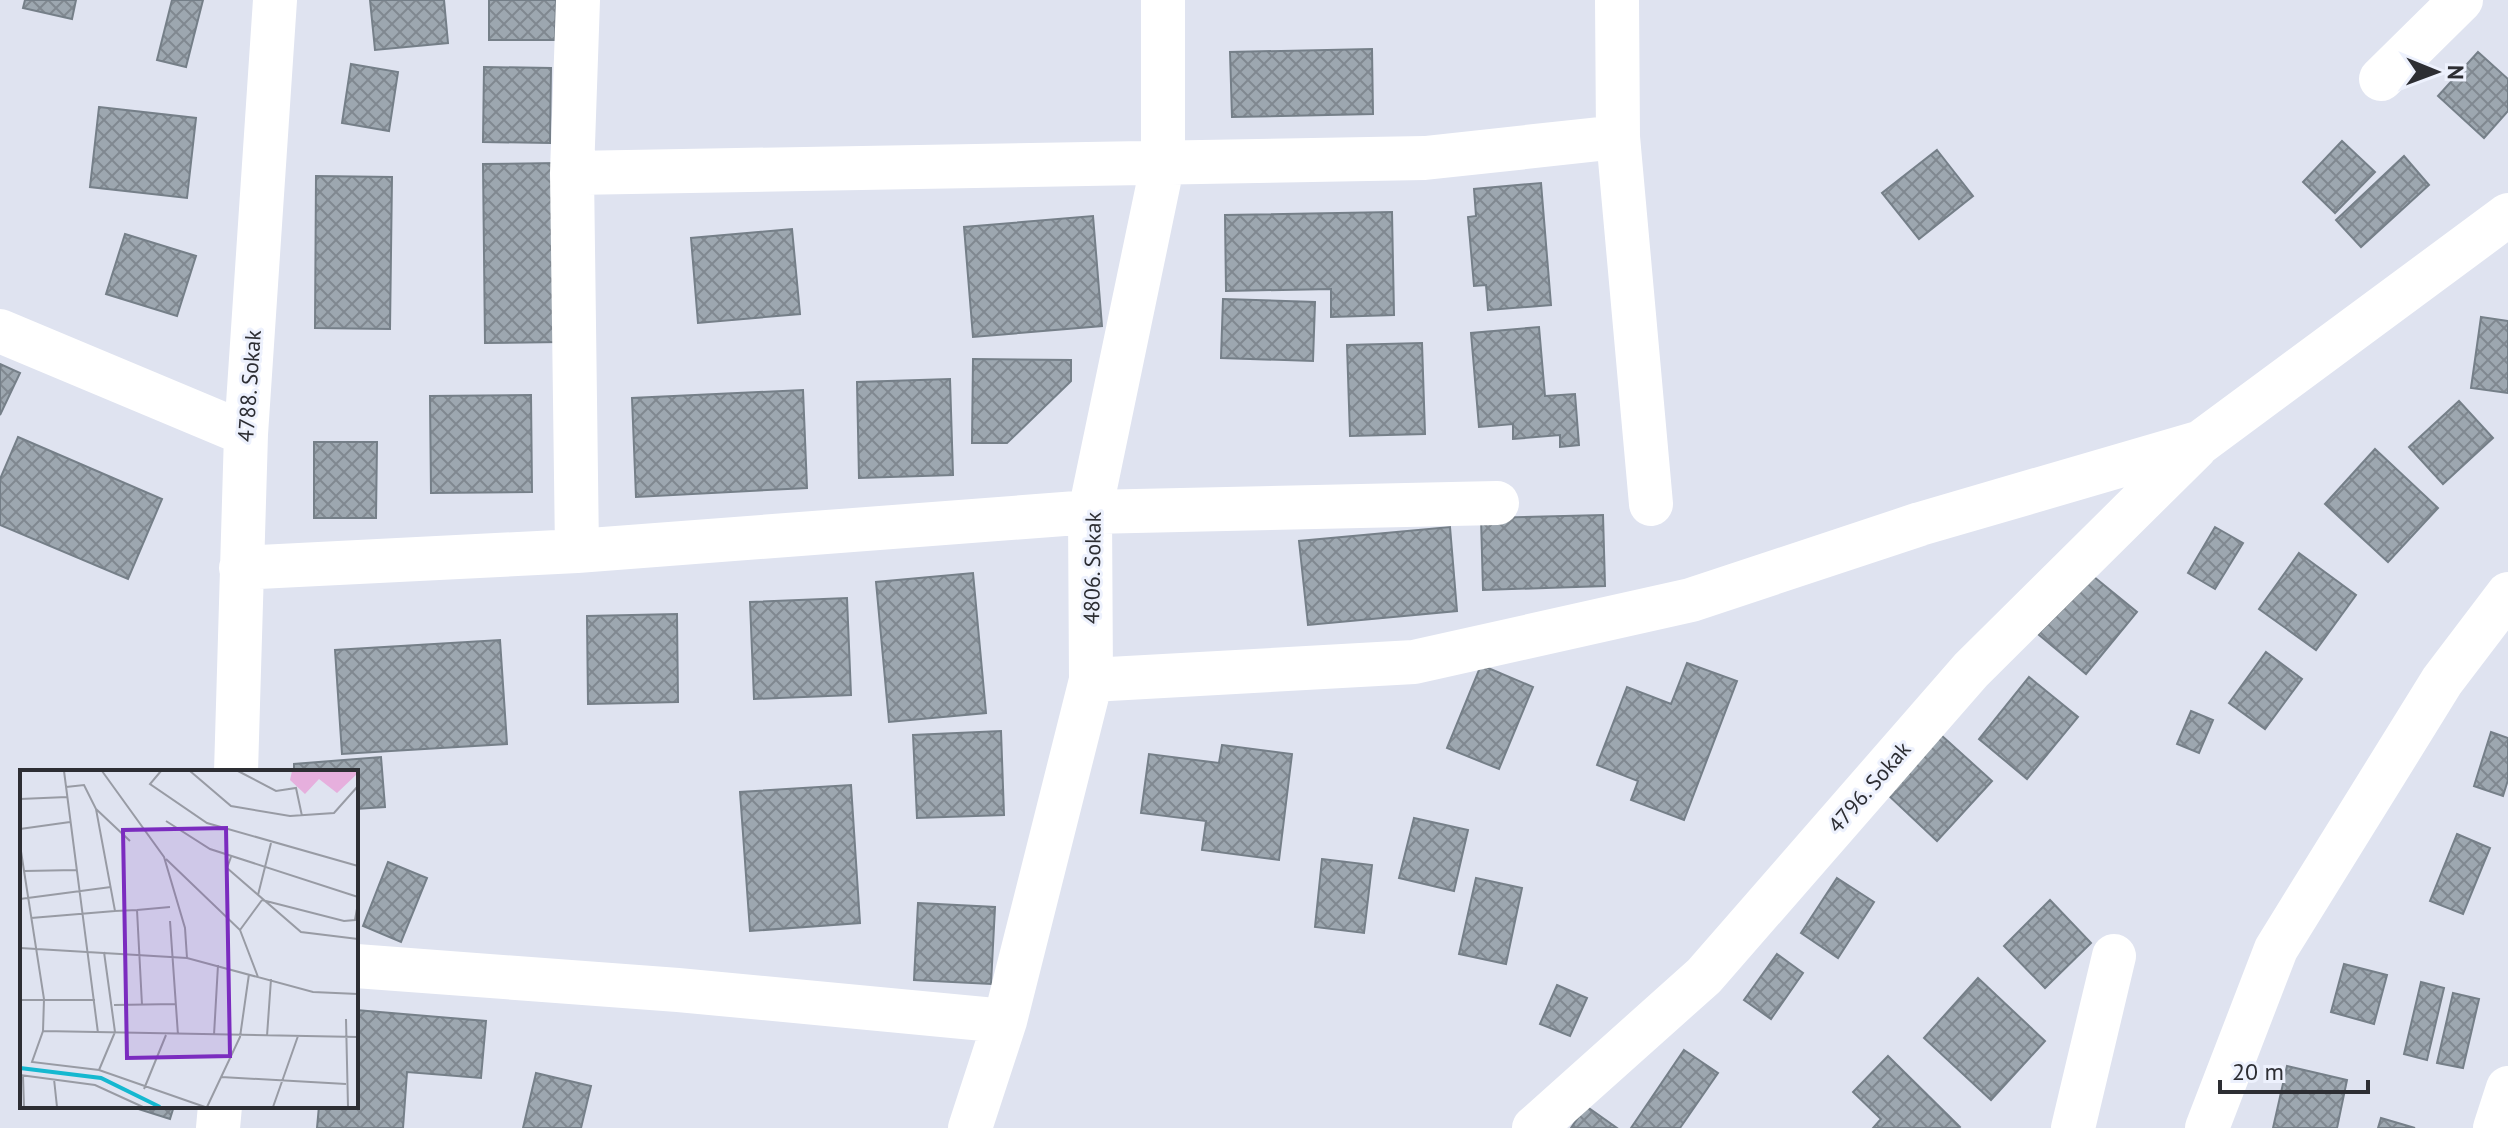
<svg xmlns="http://www.w3.org/2000/svg" width="2508" height="1128" viewBox="0 0 2508 1128" font-family="'PT Sans',sans-serif">
	<style>
		.building { fill: url(#building-cross-hatch); stroke: #757f88; stroke-width: 2 }
		.lines { fill: none; stroke-linecap: round; stroke-linejoin: round }
		.street { stroke: #fff; stroke-width: 44 }
		.labels { text-anchor: middle; dominant-baseline: central; stroke-width: 6; stroke-linejoin: round; paint-order: stroke }
		.street-label { font-size: 22px; fill: #2d2e33; stroke: #edf1fd }
		.inset-river { fill: none; stroke: #15b8d0; stroke-width: 4 }
		.inset-road { fill: none; stroke: #989ba4; stroke-width: 2 }
		.view { fill: #7b2cbf; fill-opacity: 0.15; stroke: #7b2cbf; stroke-width: 4 }
		.inset-edge { fill: none; stroke: #2d2e33; stroke-width: 4 }
	</style>
	<defs>
		<pattern id="building-cross-hatch" width="8" height="8" patternUnits="userSpaceOnUse" patternTransform="scale(2)"><rect width="8" height="8" fill="#9da7b0"/><path d="M0 0l8 8M0 8l8-8" fill="none" stroke="#808890"/></pattern>
	</defs>
	<rect width="100%" height="100%" fill="#dfe3f0"/>
	<!-- building -->
	<path class="building" d="M 25,0 L 76,0 L 72,19 L 23,8 Z
		M 172,0 L 203,0 L 186,67 L 157,60 Z
		M 370,0 L 444,0 L 448,43 L 375,50 Z
		M 489,0 L 556,0 L 555,40 L 489,40 Z
		M 1372,49 L 1373,114 L 1232,117 L 1230,52 Z
		M 2478,52 L 2508,79 L 2508,111 L 2484,138 L 2438,96 Z
		M 351,64 L 398,72 L 389,131 L 342,123 Z
		M 484,67 L 551,68 L 550,143 L 483,142 Z
		M 99,107 L 196,118 L 187,198 L 90,187 Z
		M 2342,141 L 2375,172 L 2335,213 L 2303,182 Z
		M 1937,150 L 1973,196 L 1919,239 L 1882,193 Z
		M 2404,156 L 2429,185 L 2361,247 L 2336,220 Z
		M 558,163 L 561,342 L 485,343 L 483,164 Z
		M 316,176 L 392,177 L 390,329 L 315,328 Z
		M 1541,183 L 1551,305 L 1488,310 L 1486,285 L 1474,286 L 1468,217 L 1476,216 L 1474,189 Z
		M 1392,212 L 1394,315 L 1331,317 L 1331,289 L 1226,291 L 1225,215 Z
		M 1093,216 L 1102,326 L 973,337 L 964,227 Z
		M 792,229 L 800,314 L 698,323 L 691,238 Z
		M 125,234 L 196,256 L 177,316 L 106,294 Z
		M 1223,299 L 1315,302 L 1313,361 L 1221,358 Z
		M 2481,317 L 2508,321 L 2508,393 L 2471,388 Z
		M 1539,327 L 1545,396 L 1575,394 L 1579,445 L 1560,447 L 1560,435 L 1513,439 L 1513,424 L 1479,427 L 1471,333 Z
		M 1422,343 L 1425,434 L 1350,436 L 1347,345 Z
		M 973,359 L 1071,360 L 1071,381 L 1007,443 L 972,443 Z
		M 0,364 L 20,373 L 0,415 Z
		M 950,379 L 953,475 L 859,478 L 857,382 Z
		M 803,390 L 807,488 L 636,497 L 632,398 Z
		M 531,395 L 532,492 L 431,493 L 430,396 Z
		M 2459,401 L 2493,438 L 2443,484 L 2409,447 Z
		M 18,437 L 162,499 L 128,579 L 0,525 L 0,479 Z
		M 314,442 L 377,442 L 376,518 L 314,518 Z
		M 2375,449 L 2438,508 L 2388,562 L 2325,504 Z
		M 1603,515 L 1605,586 L 1483,590 L 1481,518 Z
		M 1450,527 L 1457,611 L 1308,625 L 1299,541 Z
		M 2215,527 L 2243,543 L 2215,589 L 2188,573 Z
		M 2299,553 L 2356,595 L 2316,650 L 2259,609 Z
		M 2088,572 L 2137,612 L 2086,674 L 2038,634 Z
		M 973,573 L 986,713 L 889,722 L 876,582 Z
		M 847,598 L 851,695 L 754,699 L 750,602 Z
		M 677,614 L 678,702 L 588,704 L 587,616 Z
		M 500,640 L 507,744 L 342,754 L 335,650 Z
		M 2266,652 L 2302,679 L 2265,729 L 2229,703 Z
		M 1687,663 L 1737,681 L 1684,820 L 1631,800 L 1638,781 L 1597,765 L 1627,687 L 1671,704 Z
		M 1481,665 L 1533,687 L 1499,769 L 1447,748 Z
		M 2029,677 L 2078,717 L 2027,779 L 1979,739 Z
		M 2191,711 L 2213,720 L 2199,753 L 2177,744 Z
		M 1001,731 L 1004,815 L 917,818 L 913,735 Z
		M 2491,732 L 2508,738 L 2508,780 L 2503,796 L 2474,786 Z
		M 1941,735 L 1992,781 L 1937,841 L 1887,794 Z
		M 1222,745 L 1292,754 L 1279,860 L 1202,850 L 1206,821 L 1141,813 L 1149,754 L 1219,763 Z
		M 381,757 L 385,807 L 356,809 L 356,772 L 294,772 L 294,764 Z
		M 851,785 L 860,923 L 750,931 L 740,792 Z
		M 1414,818 L 1468,830 L 1454,891 L 1399,878 Z
		M 2457,834 L 2490,848 L 2463,914 L 2430,901 Z
		M 1322,859 L 1372,865 L 1364,933 L 1315,927 Z
		M 388,862 L 427,878 L 401,942 L 363,926 Z
		M 1476,878 L 1522,888 L 1506,964 L 1459,954 Z
		M 1837,878 L 1874,902 L 1838,958 L 1801,933 Z
		M 2050,900 L 2091,943 L 2045,988 L 2004,946 Z
		M 918,903 L 995,907 L 991,984 L 914,980 Z
		M 1777,954 L 1803,973 L 1771,1019 L 1744,1000 Z
		M 2344,964 L 2387,975 L 2374,1024 L 2331,1012 Z
		M 1978,978 L 2045,1041 L 1991,1100 L 1924,1038 Z
		M 2421,982 L 2444,988 L 2427,1060 L 2404,1054 Z
		M 1557,985 L 1587,998 L 1570,1036 L 1540,1024 Z
		M 2453,993 L 2479,999 L 2463,1068 L 2437,1063 Z
		M 356,1010 L 486,1021 L 481,1078 L 407,1072 L 403,1128 L 317,1128 L 319,1106 L 356,1106 Z
		M 1684,1050 L 1718,1073 L 1680,1128 L 1631,1128 Z
		M 1888,1056 L 1960,1127 L 1959,1128 L 1873,1128 L 1881,1119 L 1853,1092 Z
		M 2287,1066 L 2347,1080 L 2337,1128 L 2273,1128 Z
		M 536,1073 L 591,1086 L 581,1128 L 523,1128 Z
		M 129,1106 L 174,1106 L 170,1119 Z
		M 1586,1106 L 1617,1128 L 1571,1128 Z
		M 2381,1118 L 2415,1128 L 2378,1128 Z"/>
	<g class="lines">
		<!-- street -->
		<path class="street" d="M 2381,79 L 2461,0
			M 1618,137 L 1651,504
			M 572,173 L 1425,158 L 1618,137 L 1617,0
			M 0,331 L 246,434
			M 577,551 L 572,173 L 578,0
			M 241,568 L 577,551 L 1090,512 L 1497,503
			M 1091,680 L 1414,662 L 1691,600 L 1920,524 L 2201,442 L 2508,215
			M 236,772 L 246,434 L 275,0
			M 356,966 L 678,990 L 1005,1021
			M 218,1128 L 220,1106
			M 970,1128 L 1005,1021 L 1091,680 L 1090,512 L 1163,162 L 1163,0
			M 1534,1128 L 1704,976 L 1971,670 L 2196,447
			M 2073,1128 L 2114,956
			M 2207,1128 L 2276,949 L 2442,681 L 2508,594
			M 2495,1128 L 2508,1088"/>
	</g>
	<g class="labels">
		<!-- street labels -->
		<g class="street-label">
			<text transform="translate(249 386) rotate(-86)">4788. Sokak</text>
			<text transform="translate(1092 568) rotate(-89)">4806. Sokak</text>
			<text transform="translate(1869 787) rotate(-49)">4796. Sokak</text>
		</g>
	</g>
	<!-- overview -->
	<g transform="translate(20 770)">
		<rect width="338" height="338" fill="#dfe3f0"/>
		<path d="M 272,1 L 338,1 L 338,3 L 317,23 L 299,9 L 285,24 L 270,10 Z" fill="#e6afdd"/>
		<path class="inset-river" d="M 0,298 L 81,308 L 140,337"/>
		<path class="inset-road" d="M 44,1 L 78,263M 82,1 L 144,87 L 165,158 L 167,188M 141,1 L 130,14 L 187,53 L 338,96M 170,1 L 211,36 L 270,46 L 314,43 L 338,16M 218,1 L 256,21 L 276,18 L 282,46M 46,17 L 64,15 L 76,39 L 95,141 L 117,140 L 122,235M 0,29 L 47,27M 76,39 L 110,71M 146,51 L 190,79 L 338,127M 0,59 L 50,52M 0,75 L 24,229 L 23,261 L 12,292 L 79,300 L 185,337M 211,87 L 207,98 L 281,162 L 338,169M 146,89 L 220,160 L 238,207M 5,101 L 56,100M 238,125 L 251,73M 0,129 L 91,117M 242,130 L 324,151 L 335,150 L 338,133M 117,140 L 150,137M 11,148 L 95,141M 150,151 L 158,265M 220,160 L 242,130M 0,178 L 167,188 L 293,222 L 338,224M 0,230 L 75,230M 94,235 L 156,234M 326,249 L 328,337M 23,261 L 338,267M 194,265 L 198,195M 247,266 L 251,209M 79,300 L 95,262 L 84,182M 0,305 L 75,315 L 123,337M 3,306 L 4,337M 201,307 L 326,314M 34,309 L 37,337M 124,319 L 146,265M 187,337 L 220,267 L 229,204M 253,337 L 278,266"/>
		<path class="view" d="M 206,58 L 210,286 L 107,288 L 103,60 Z"/>
		<rect width="338" height="338" class="inset-edge"/>
	</g>
	<!-- north arrow -->
	<g transform="translate(2436 72) rotate(91)" stroke="#edf1fd" stroke-width="6" paint-order="stroke">
	<path d="M0-6L14 30L0 20L-14 30Z" fill="#2d2e33"/>
	<text y="-12" font-size="22" font-weight="bold" text-anchor="middle" fill="#2d2e33">N</text>
	</g>
	<!-- scale -->
	<path d="M2220 1080v12h148v-12" fill="none" stroke="#2d2e33" stroke-width="4"/>
	<text x="2232" y="1080" font-size="24" fill="#2d2e33" stroke="#edf1fd" stroke-width="6" paint-order="stroke">20 m</text>
</svg>
